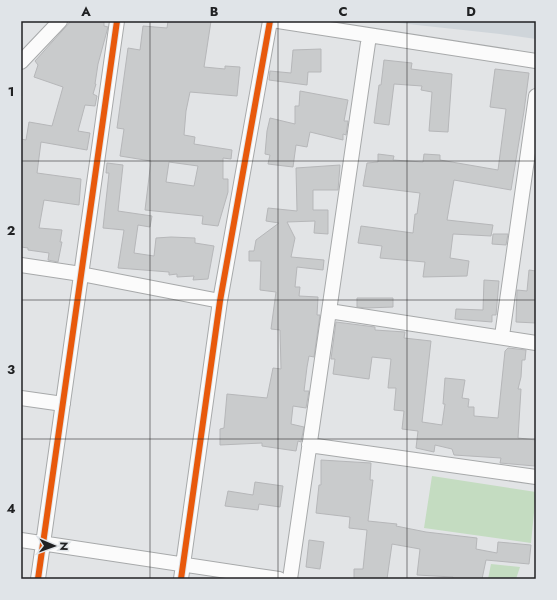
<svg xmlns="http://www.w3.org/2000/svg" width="557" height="600" viewBox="0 0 557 600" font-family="Jost,sans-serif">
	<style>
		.built { fill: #cfd5da }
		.green { fill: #c4dcc1 }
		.building { fill: #c9cbcc; stroke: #b6b7b9; fill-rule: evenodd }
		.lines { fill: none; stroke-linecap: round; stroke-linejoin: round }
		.minor-casing { stroke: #a7a9aa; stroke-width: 16 }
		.minor { stroke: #fbfbfb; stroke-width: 14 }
		.cycleway-casing { stroke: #e0e4e8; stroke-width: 8 }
		.cycleway { stroke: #e8590c; stroke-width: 6 }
		.grid { fill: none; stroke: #202123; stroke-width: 1; stroke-opacity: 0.55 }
		.neatline { fill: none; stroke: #202123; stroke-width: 1.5 }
		.grid-label { font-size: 13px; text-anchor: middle; font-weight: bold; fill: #202123 }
	</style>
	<rect width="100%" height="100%" fill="#e2e4e6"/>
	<!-- built -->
	<path class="built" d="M 380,21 L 536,21 L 536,39 L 500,34 Z"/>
	<!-- green -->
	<path class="green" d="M 432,476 L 536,492 L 531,543 L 424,528 Z
		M 491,564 L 520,567 L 516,579 L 488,579 Z"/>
	<!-- building -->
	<path class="building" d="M 71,21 L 104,21 L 104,26 L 108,27 L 98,64 L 95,84 L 96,84 L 93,94 L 97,96 L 95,106 L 85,105 L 78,131 L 90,133 L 87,150 L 41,142 L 37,173 L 81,179 L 79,205 L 44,200 L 39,228 L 62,230 L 60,242 L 62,242 L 58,262 L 48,260 L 49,253 L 28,250 L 28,248 L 21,247 L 21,139 L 26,140 L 29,122 L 52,126 L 63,87 L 34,77 L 38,65 L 35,61 Z
		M 168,21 L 211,21 L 204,67 L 225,69 L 225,66 L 240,67 L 237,96 L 190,92 L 186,111 L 184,135 L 195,137 L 194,144 L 232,150 L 231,159 L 223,158 L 223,179 L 228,179 L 228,192 L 218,226 L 202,224 L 203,216 L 145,210 L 151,161 L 120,156 L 124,129 L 117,128 L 128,48 L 140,50 L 143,26 L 167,28 ZM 169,162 L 198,166 L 194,186 L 166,182 Z
		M 321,49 L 321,72 L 308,72 L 307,85 L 269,80 L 270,71 L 291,73 L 293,50 Z
		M 384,60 L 412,63 L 411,69 L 452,74 L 448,132 L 429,131 L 432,92 L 421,90 L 422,86 L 394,84 L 389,125 L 374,123 L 379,85 L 381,85 Z
		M 495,69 L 529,73 L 524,111 L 511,190 L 454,180 L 447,220 L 493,225 L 491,236 L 453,234 L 450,258 L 469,261 L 467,276 L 423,277 L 425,262 L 380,258 L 382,246 L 358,243 L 361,226 L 413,233 L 415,214 L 417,214 L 420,193 L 363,186 L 367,163 L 378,162 L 378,154 L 394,156 L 393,160 L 423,162 L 424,154 L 440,155 L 440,160 L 498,170 L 506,109 L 490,107 Z
		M 300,91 L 348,100 L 344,121 L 348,121 L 346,135 L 343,134 L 343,140 L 310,132 L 307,147 L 296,145 L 293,167 L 268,164 L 270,155 L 265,154 L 267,131 L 270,118 L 295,124 L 295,106 L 299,106 Z
		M 107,163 L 123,165 L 118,211 L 152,216 L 150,227 L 138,225 L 134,253 L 154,256 L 156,238 L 171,237 L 195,238 L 195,243 L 214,246 L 208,279 L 193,280 L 194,276 L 177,277 L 177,274 L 169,275 L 169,272 L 118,268 L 124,230 L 103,228 L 109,173 L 106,173 Z
		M 340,165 L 338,190 L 313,190 L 313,210 L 328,210 L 328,234 L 314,233 L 315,221 L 287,222 L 295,238 L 291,257 L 324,260 L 323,270 L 297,267 L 295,287 L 300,287 L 299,296 L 318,297 L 317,315 L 320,315 L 314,357 L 309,356 L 307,367 L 304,391 L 309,391 L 306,408 L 293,406 L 291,424 L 304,427 L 301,442 L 298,441 L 296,451 L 262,446 L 262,443 L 220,445 L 220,429 L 224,428 L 227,394 L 267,398 L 273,368 L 281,369 L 280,330 L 271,329 L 276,292 L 260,290 L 261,261 L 249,261 L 249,251 L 254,251 L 256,240 L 279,223 L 266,221 L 268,208 L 297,211 L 296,168 Z
		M 493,234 L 508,234 L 506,245 L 492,244 Z
		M 529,270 L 536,271 L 536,323 L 516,322 L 517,290 L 527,291 Z
		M 484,280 L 499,281 L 496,315 L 492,315 L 492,322 L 455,319 L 456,309 L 483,310 Z
		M 357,298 L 393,298 L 393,307 L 367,308 L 357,307 Z
		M 336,322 L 375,327 L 375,330 L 405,332 L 404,338 L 431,341 L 422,422 L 442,425 L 445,404 L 443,404 L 445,378 L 465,380 L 462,398 L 469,399 L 468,407 L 474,407 L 474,416 L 498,418 L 505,351 L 508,348 L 526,350 L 525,360 L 522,360 L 521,377 L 518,389 L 521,389 L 518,438 L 536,440 L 535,466 L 500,463 L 501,458 L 454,455 L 452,449 L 435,445 L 434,452 L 416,448 L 418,431 L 402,429 L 404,411 L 394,410 L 396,388 L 388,388 L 391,359 L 372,357 L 369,379 L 333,374 L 335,359 L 331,359 Z
		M 321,460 L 371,463 L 370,480 L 373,480 L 368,521 L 397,524 L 396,526 L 426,532 L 477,538 L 476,549 L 497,553 L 498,542 L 531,545 L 529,564 L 486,560 L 482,579 L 453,579 L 453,577 L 417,575 L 420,549 L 392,544 L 387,579 L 354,579 L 354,569 L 363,569 L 367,530 L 349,528 L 350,517 L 316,513 L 319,485 L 321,485 Z
		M 255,482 L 283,486 L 280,507 L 259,504 L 258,510 L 225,506 L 228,491 L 253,495 Z
		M 309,540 L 324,542 L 320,569 L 306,567 Z"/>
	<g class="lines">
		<!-- minor casing -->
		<g class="minor-casing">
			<path id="minor" d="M 278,21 L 536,61
				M 21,62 L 60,21
				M 21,265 L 81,274 L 220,301
				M 329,311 L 536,343
				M 502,336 L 536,96
				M 21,398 L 63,404
				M 309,445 L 536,477
				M 21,540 L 279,579
				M 38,579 L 117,21
				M 181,579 L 220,301 L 270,21
				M 290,579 L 369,36"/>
		</g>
		<!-- minor -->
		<use href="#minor" class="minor"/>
		<!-- cycleway casing -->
		<g class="cycleway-casing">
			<path id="cycleway" d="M 38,579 L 117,21
				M 181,579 L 220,301 L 270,21"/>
		</g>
		<!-- cycleway -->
		<use href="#cycleway" class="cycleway"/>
	</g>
	<!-- grid -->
	<path class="grid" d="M 150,21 L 150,579M 278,21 L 278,579M 407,21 L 407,579M 21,161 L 536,161M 21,300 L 536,300M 21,439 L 536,439"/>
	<!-- border -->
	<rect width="557" height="600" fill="none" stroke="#e0e4e8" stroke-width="44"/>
	<!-- north arrow -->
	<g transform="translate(54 546) rotate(92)" stroke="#e0e4e8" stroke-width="3" paint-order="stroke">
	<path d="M0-3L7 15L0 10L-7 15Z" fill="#202123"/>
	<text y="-6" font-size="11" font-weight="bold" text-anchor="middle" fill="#202123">N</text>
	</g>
	<rect x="22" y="22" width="513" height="556" class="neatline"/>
	<g class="grid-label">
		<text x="86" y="16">A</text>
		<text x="214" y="16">B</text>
		<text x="343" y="16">C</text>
		<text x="471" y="16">D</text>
		<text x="11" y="96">1</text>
		<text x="11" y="235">2</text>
		<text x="11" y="374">3</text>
		<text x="11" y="513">4</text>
	</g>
</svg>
